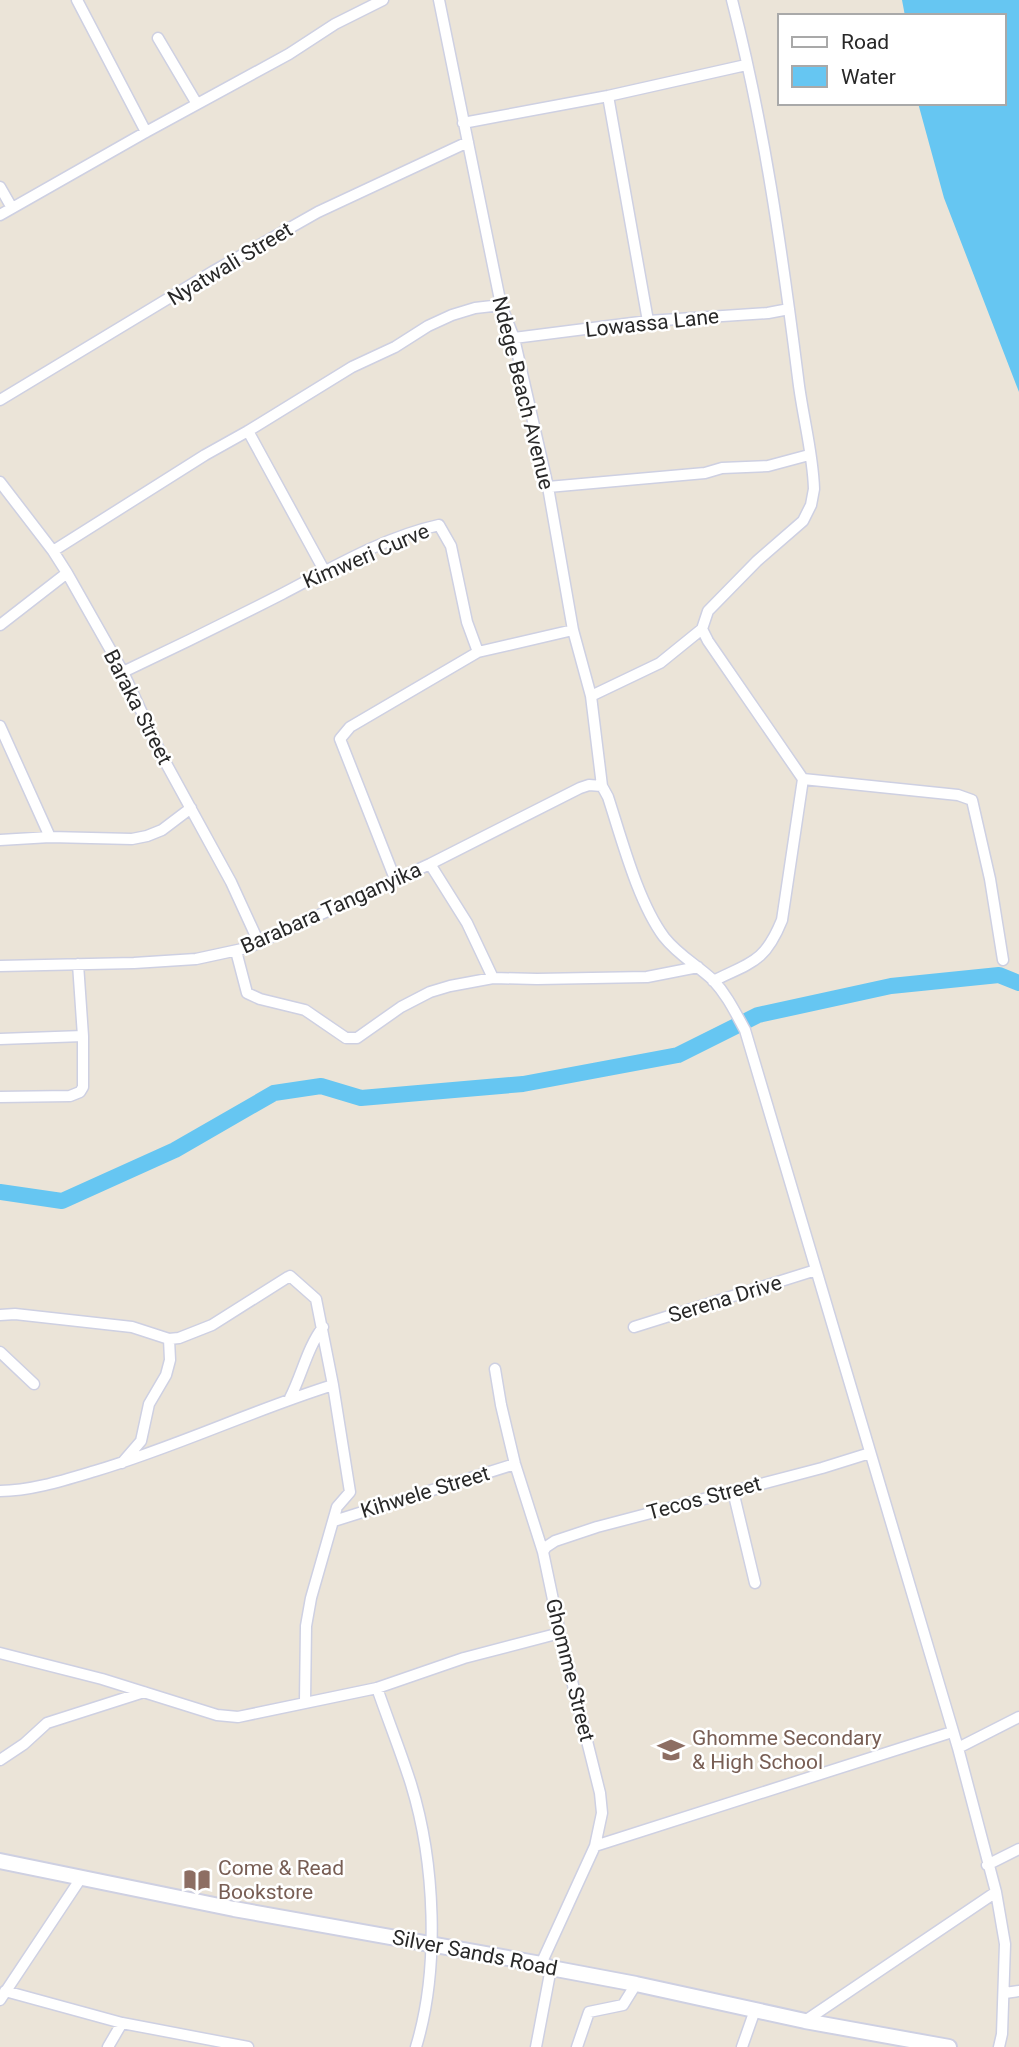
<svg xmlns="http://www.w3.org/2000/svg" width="1019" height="2047" viewBox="0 0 1019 2047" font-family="Roboto,sans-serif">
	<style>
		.water { fill: #66c6f2 }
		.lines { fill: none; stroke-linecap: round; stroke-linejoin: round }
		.river { stroke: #66c6f2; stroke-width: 16 }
		.street-casing { stroke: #ced0e2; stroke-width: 13 }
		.secondary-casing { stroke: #ced0e2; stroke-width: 18 }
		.street { stroke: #fff; stroke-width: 10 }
		.secondary { stroke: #fff; stroke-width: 14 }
		.labels { text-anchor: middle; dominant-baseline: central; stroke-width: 5; stroke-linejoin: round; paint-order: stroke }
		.street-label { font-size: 21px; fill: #282828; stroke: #fff }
		.education-label { font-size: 21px; fill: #785e54; stroke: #fff; text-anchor: start }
	</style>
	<rect width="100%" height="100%" fill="#ebe4d8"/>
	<!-- water -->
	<path class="water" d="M 902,0 L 1019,0 L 1019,392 L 944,198 L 918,103 L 1003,103 L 1003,16 L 905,16 Z"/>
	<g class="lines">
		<!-- river -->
		<path class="river" d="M 0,1192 L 62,1201 L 175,1150 L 274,1093 L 321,1086 L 361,1098 L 523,1084 L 678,1055 L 758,1015 L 891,986 L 999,975 L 1019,983"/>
		<!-- street casing -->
		<g class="street-casing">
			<path id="street" d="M 77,0 L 146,132
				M 439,0 L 501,305 L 514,338 L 548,487 L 573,630 L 591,696 L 602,786 L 608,797 C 622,840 638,902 664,937 C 678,955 697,965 713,980 C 727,995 735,1012 745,1030 L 958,1748 L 996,1892 L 1005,1944 L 1002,2034 L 999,2047
				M 158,38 L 197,104
				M 608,96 L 648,321
				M 463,123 L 608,96 L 746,65
				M 0,187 L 12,208
				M 0,215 L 146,132 L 289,54 L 335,24 L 383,0
				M 514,338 L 648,321 L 768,313 L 789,309
				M 0,400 L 212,272 L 318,212 L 468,142
				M 248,431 L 325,572
				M 0,482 L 53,551 L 67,573 L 123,672 L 162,756 L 231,882 L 259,943
				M 548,487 L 705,473 L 722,468 L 768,466 L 809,455
				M 53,551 L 205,455 L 248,431 L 352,367 L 395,347 L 428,326 L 452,315 L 475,308 L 501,305
				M 0,625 L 67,573
				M 123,672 C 176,647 229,621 282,594 C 332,568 384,537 439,525 L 451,546 L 467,622 L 478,652 L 573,630
				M 591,696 L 660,663 L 702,629
				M 0,726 L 50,837
				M 803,779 L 958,795 L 972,800 L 990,879 L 1003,960
				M 0,840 L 50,837 L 132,839 L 147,836 L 162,830 L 191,808
				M 430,864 L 467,923 L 493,978
				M 395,879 L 340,739 L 350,727 L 478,652
				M 236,951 L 247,993 L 260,999 L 305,1010 L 346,1038 L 357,1038 L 401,1007 L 430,992 L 450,986 L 493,978 L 537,979 L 647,977 L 698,967
				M 0,966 L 134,963 L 196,959 L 247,948 L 430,864 L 580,788 L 589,785 L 602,786
				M 713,981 C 752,962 765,962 782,920 L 803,779 L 708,641 L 702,629 L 708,611 L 757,561 L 803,521 L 811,505 L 814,489 C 813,452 802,414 798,378 C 782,251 764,124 732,0
				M 0,1039 L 83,1036
				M 0,1097 L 70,1096 L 80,1092 L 83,1087 L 83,1036 L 78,964
				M 290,1276 L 316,1299 L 333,1385 L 350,1492 L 337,1507 L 311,1598 L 306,1626 L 305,1701
				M 0,1315 L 15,1314 L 132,1327 L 169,1339 L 179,1338 L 212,1325 L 288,1277
				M 634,1327 L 816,1270
				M 0,1352 L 34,1384
				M 495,1369 L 501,1405 L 515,1464 L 543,1552 L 560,1633 L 600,1793 L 602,1813 L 595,1846 L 541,1964
				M 290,1398 C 302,1375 307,1348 323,1327
				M 122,1463 L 141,1441 L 149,1404 L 166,1375 L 170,1360 L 169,1339
				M 0,1491 C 31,1491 65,1480 95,1471 C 176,1447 253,1410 333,1385
				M 733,1491 L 755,1583
				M 334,1521 L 515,1464
				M 543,1552 L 546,1547 L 555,1541 L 597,1527 L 822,1468 L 870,1453
				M 0,1653 L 102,1679 L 217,1715 L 238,1717 L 377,1688 L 464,1658 L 560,1633
				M 377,1688 C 388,1720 401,1752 411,1784 C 435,1862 440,1968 416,2047
				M 958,1748 L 1019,1717
				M 0,1760 L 24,1744 L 47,1723 L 144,1692
				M 595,1846 L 952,1732
				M 987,1865 L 1019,1849
				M 5,1991 L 122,2023 L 248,2047
				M 1005,1993 L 1019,1991
				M 0,2000 L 81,1878
				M 805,2021 L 996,1892
				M 108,2047 L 122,2023
				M 536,2047 L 551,1968
				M 577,2047 L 589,2012 L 623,2005 L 636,1984
				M 742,2047 L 755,2010"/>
		</g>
		<!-- secondary casing -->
		<g class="secondary-casing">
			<path id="secondary" d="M 0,1861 L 234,1909 L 541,1964 L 551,1968 L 636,1984 L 805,2021 L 949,2047"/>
		</g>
		<!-- street -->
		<use href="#street" class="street"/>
		<!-- secondary -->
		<use href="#secondary" class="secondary"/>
	</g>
	<!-- icons -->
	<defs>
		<g id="school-bare" transform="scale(2.1)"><path d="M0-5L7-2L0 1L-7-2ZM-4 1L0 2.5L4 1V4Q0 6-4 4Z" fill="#8d6e63" stroke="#fff" stroke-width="2.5" paint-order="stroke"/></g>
		<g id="library-bare" transform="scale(2.1)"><path d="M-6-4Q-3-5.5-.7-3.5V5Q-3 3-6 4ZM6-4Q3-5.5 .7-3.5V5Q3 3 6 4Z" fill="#8d6e63" stroke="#fff" stroke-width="2.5" paint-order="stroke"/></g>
	</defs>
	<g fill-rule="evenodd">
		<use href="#school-bare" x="671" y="1750"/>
		<use href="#library-bare" x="197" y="1880"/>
	</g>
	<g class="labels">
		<!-- street labels -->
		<g class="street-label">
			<text transform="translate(230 264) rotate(-31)">Nyatwali Street</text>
			<text transform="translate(652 323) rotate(-6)">Lowassa Lane</text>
			<text transform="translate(523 393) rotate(76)">Ndege Beach Avenue</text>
			<text transform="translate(366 556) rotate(-23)">Kimweri Curve</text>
			<text transform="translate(138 707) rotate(63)">Baraka Street</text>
			<text transform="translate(331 908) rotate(-24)">Barabara Tanganyika</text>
			<text transform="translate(725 1299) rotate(-17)">Serena Drive</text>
			<text transform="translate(425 1492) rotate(-17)">Kihwele Street</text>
			<text transform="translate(704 1498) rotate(-15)">Tecos Street</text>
			<text transform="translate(570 1670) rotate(76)">Ghomme Street</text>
			<text transform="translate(475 1953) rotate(11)">Silver Sands Road</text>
		</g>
		<!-- education labels -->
		<g class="education-label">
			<text x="692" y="1738">Ghomme Secondary<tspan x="692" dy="24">&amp; High School</tspan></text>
			<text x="218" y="1868">Come &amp; Read<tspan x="218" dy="24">Bookstore</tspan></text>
		</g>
	</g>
	<!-- legend -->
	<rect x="778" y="14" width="228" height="91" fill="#ffffff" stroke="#a9a9a9" stroke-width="2"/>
	<rect x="792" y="37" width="35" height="10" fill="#ffffff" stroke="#a9a9a9" stroke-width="2"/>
	<text x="841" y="49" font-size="21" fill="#282828">Road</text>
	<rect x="792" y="66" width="35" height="21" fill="#66c6f2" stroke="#a9a9a9" stroke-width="2"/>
	<text x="841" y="84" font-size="21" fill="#282828">Water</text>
</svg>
